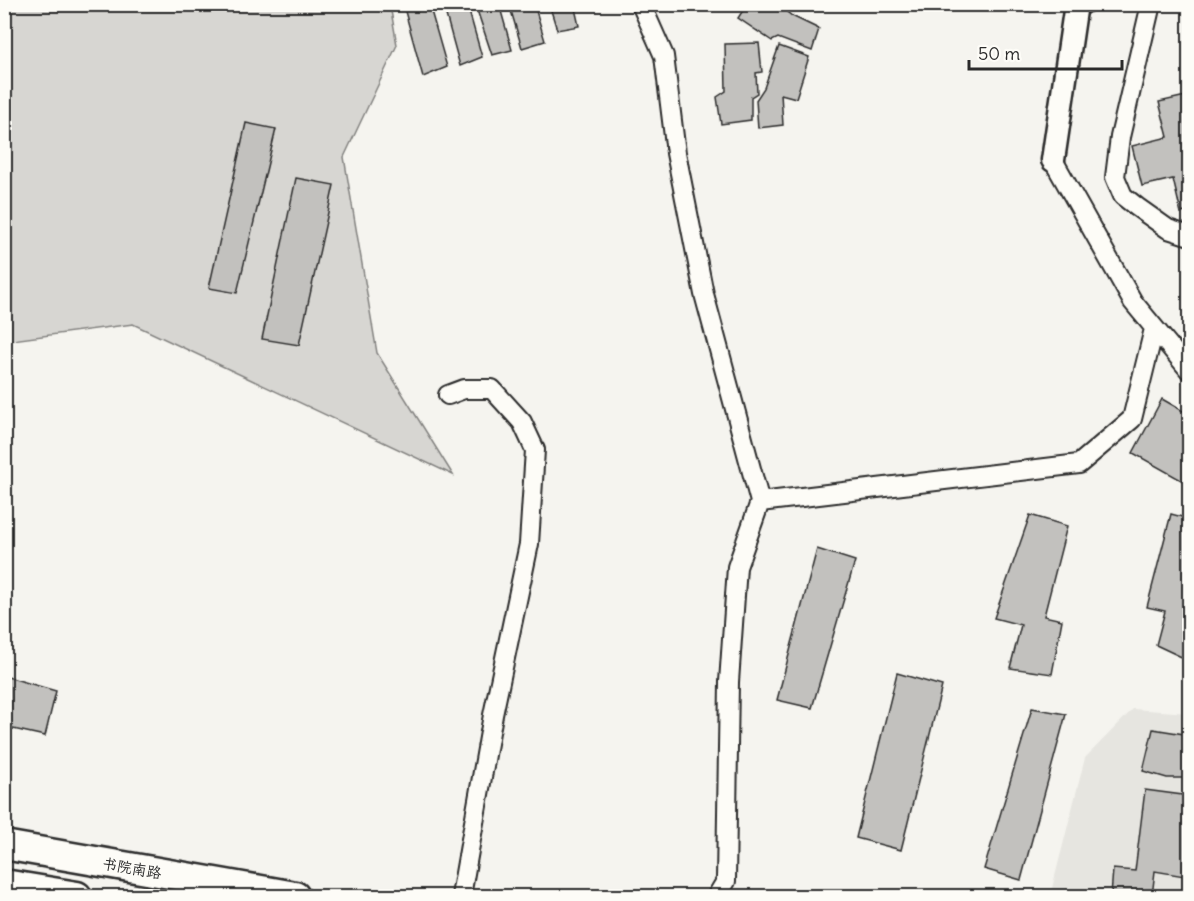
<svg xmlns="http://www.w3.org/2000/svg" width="1194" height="901" viewBox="0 0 1194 901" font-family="Delius,'LXGW WenKai TC',sans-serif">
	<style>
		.built { fill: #e6e5e0 }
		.green { fill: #d7d6d2; stroke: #81807e; stroke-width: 1.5 }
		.building { fill: #c2c1be; stroke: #2b2b2b; stroke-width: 1.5 }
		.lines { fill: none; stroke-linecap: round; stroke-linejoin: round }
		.minor-casing { stroke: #2b2b2b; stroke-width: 22 }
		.tertiary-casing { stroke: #2b2b2b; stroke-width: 27 }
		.primary-casing { stroke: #2b2b2b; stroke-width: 33 }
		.minor { stroke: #fdfcf7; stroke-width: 18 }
		.tertiary { stroke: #fdfcf7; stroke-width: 22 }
		.primary { stroke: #fdfcf7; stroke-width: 28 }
		.labels { text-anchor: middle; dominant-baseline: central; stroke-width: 4.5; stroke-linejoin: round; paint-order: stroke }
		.street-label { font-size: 15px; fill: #2b2b2b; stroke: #fdfcf7 }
	</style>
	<rect width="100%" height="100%" fill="#f5f4ef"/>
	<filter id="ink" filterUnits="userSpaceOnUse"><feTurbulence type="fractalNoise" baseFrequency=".0167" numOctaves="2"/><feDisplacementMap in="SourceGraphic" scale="12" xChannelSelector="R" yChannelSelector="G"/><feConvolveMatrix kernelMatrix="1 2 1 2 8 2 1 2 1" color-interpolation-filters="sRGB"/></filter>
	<g filter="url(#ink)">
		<!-- built -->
		<path class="built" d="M 1133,709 L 1189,713 L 1189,896 L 1050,896 L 1085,758 Z"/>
		<!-- green -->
		<path class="green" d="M 4,5 L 390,5 L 397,45 L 344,157 L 377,353 L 453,475 L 133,324 L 5,341 Z"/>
		<!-- building -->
		<path class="building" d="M 403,4 L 429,4 L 447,67 L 423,77 Z
			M 443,4 L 467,4 L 482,57 L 460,66 Z
			M 475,4 L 499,4 L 512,50 L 492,55 Z
			M 509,4 L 534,4 L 545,41 L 522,48 Z
			M 549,4 L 574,4 L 579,26 L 557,30 Z
			M 747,4 L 777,4 L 792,16 L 819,29 L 812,51 L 778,38 L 772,41 L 738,18 Z
			M 1070,4 L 1096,4 L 1095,9 L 1088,14 L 1069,11 Z
			M 759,43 L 762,72 L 756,73 L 757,93 L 751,97 L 751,120 L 721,124 L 717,97 L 726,91 L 725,44 Z
			M 779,46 L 809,57 L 796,98 L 781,94 L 783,125 L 758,128 L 756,100 L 764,88 Z
			M 1190,95 L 1190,211 L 1181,213 L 1173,179 L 1142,186 L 1132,146 L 1168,137 L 1159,102 Z
			M 246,123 L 276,129 L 237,293 L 209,288 Z
			M 296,178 L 334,185 L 299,345 L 262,339 Z
			M 1162,399 L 1190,415 L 1190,485 L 1133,453 Z
			M 1171,514 L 1190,519 L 1190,593 L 1183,620 L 1190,621 L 1190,661 L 1156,645 L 1165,611 L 1147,607 Z
			M 1030,515 L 1067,526 L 1044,616 L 1062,620 L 1052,674 L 1010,668 L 1021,625 L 994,618 Z
			M 817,549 L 855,561 L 812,708 L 777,700 Z
			M 897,673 L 942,686 L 901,850 L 856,838 Z
			M 4,676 L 56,691 L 45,736 L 4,727 Z
			M 1032,708 L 1066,714 L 1021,880 L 984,869 Z
			M 1153,729 L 1190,735 L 1190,778 L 1167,778 L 1143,771 Z
			M 1145,790 L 1190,796 L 1190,896 L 1183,896 L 1185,876 L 1155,871 L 1152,896 L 1111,896 L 1113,869 L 1135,871 Z"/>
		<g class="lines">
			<!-- minor casing -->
			<g class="minor-casing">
				<path id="minor" d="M 641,4 L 664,56 L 676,153 L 704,294 L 760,502 L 737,567 L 729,682 L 726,881 L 717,896
					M 1151,4 L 1120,137 L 1115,177 L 1123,196 L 1137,207 L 1168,229 L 1190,236
					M 1053,160 L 1133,302 L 1190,371
					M 448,395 L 464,389 L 492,389 L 522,422 L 535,450 L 529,544 L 493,715 L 461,896
					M 760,502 L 1079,464 L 1132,419 L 1154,329"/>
			</g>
			<!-- tertiary casing -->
			<g class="tertiary-casing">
				<path id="tertiary" d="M 1053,160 L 1076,4"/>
			</g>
			<!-- primary casing -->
			<g class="primary-casing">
				<path id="primary" d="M 4,845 L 295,896
					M 4,884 L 77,896"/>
			</g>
			<!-- minor -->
			<use href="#minor" class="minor"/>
			<!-- tertiary -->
			<use href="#tertiary" class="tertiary"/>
			<!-- primary -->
			<use href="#primary" class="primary"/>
		</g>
	</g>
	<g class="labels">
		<!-- street labels -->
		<g class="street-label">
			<text transform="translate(132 868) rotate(10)">书院南路</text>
		</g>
	</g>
	<!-- margin -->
	<rect width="1194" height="901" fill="none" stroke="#fdfcf7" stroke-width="24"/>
	<rect x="12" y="12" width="1170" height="877" fill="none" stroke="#2b2b2b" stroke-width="2" filter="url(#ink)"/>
	<!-- scale -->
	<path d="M969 60v9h153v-9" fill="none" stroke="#2b2b2b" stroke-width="3"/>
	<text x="978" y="60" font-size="18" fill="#2b2b2b" stroke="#fdfcf7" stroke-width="4.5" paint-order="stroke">50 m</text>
</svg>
